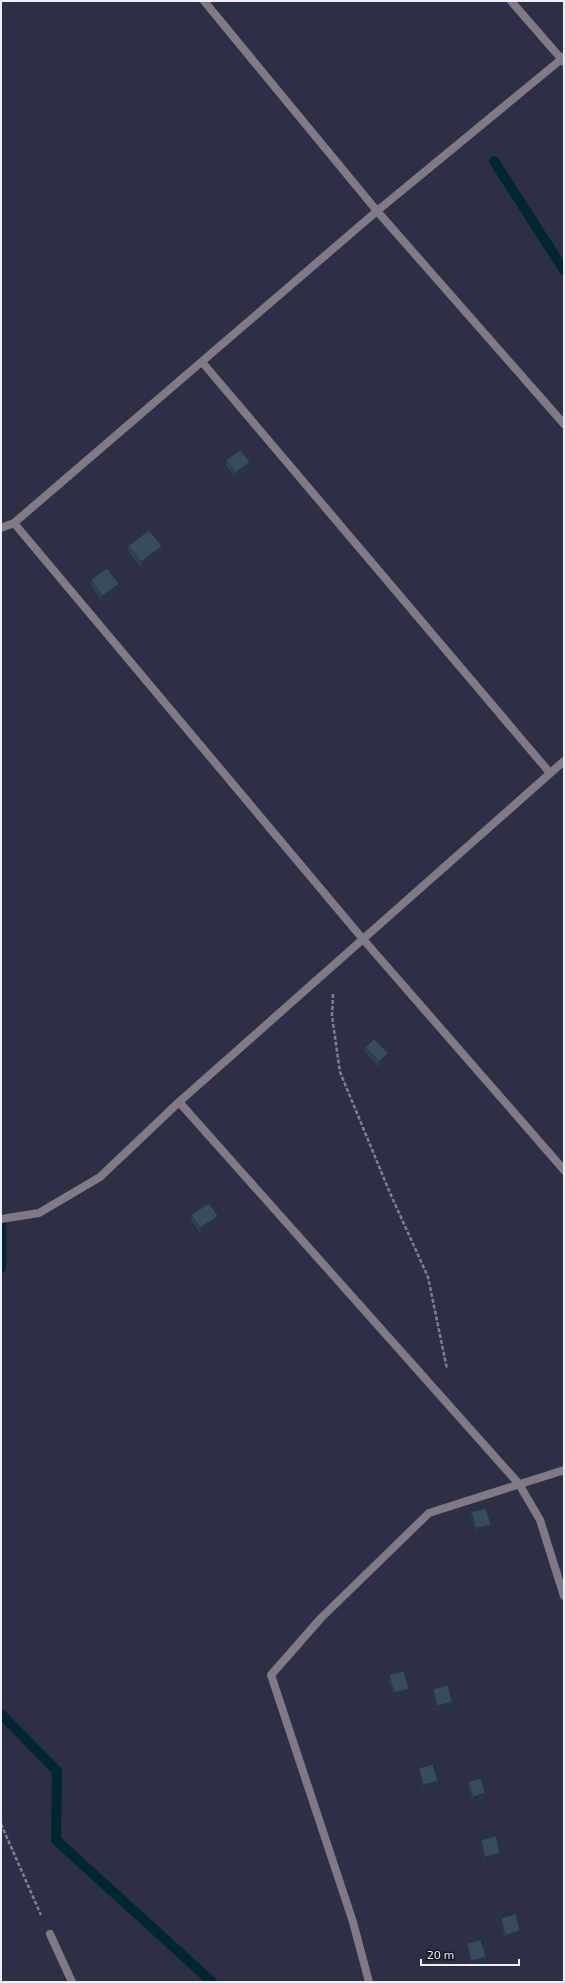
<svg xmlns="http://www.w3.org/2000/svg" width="565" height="1983" viewBox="0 0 565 1983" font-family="'Exo 2',sans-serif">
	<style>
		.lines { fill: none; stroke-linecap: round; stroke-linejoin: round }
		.stream { stroke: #00272f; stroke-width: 10 }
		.path { stroke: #7d7f92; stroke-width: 2.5; stroke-dasharray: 4 2; stroke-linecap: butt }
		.minor { stroke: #817a86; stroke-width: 8 }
		.wall { fill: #304151 }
		.shaded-wall { fill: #273542 }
		.building { fill: #384c5e; stroke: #273542 }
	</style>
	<rect width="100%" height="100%" fill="#2d2f45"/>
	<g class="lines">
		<!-- stream -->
		<path class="stream" d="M 494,161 L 564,270
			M 1,1218 L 1,1268
			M 1,1714 L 57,1771 L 56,1840 L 212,1982"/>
		<!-- path -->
		<path class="path" d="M 333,994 L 332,1016 L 340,1072 L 390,1193 L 428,1277 L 447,1369
			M 1,1824 L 41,1915"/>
		<!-- minor -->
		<path class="minor" d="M 204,1 L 377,211 L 564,424
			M 511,1 L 564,62
			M 202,362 L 550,773
			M 14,523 L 362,938 L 564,1170
			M 1,528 L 14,523 L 377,211 L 564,57
			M 179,1102 L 519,1484 L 540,1520 L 564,1596
			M 1,1219 L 39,1213 L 100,1177 L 179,1102 L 564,761
			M 50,1934 L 72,1982
			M 369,1982 L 353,1922 L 271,1675 L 321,1618 L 429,1513 L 564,1470"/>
	</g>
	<!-- wall -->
	<path class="wall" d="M 226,460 L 250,467 L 235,478 L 226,465 Z
		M 128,546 L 162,551 L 141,567 L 128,551 Z
		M 91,580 L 119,589 L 102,601 L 91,585 Z
		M 365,1047 L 388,1058 L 379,1067 L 365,1052 Z
		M 191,1215 L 218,1221 L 200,1233 L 191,1220 Z
		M 471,1512 L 491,1530 L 476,1534 L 471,1517 Z
		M 389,1675 L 409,1694 L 394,1698 L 389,1680 Z
		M 433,1689 L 452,1707 L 437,1711 L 433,1694 Z
		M 419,1768 L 438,1786 L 423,1790 L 419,1773 Z
		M 468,1782 L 485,1798 L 473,1802 L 468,1787 Z
		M 481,1840 L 500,1858 L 485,1862 L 481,1845 Z
		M 501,1918 L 520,1936 L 505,1940 L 501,1923 Z
		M 467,1943 L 486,1962 L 471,1966 L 467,1948 Z"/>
	<!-- shaded-wall -->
	<path class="shaded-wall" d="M 250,462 L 250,467 L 235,478 L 235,473 Z
		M 162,546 L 162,551 L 141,567 L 141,562 Z
		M 119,584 L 119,589 L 102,601 L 102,596 Z
		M 388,1053 L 388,1058 L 379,1067 L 379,1062 Z
		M 218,1216 L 218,1221 L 200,1233 L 200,1228 Z
		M 491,1525 L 491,1530 L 476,1534 L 476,1528 Z
		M 409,1689 L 409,1694 L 394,1698 L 394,1693 Z
		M 452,1702 L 452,1707 L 437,1711 L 437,1706 Z
		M 438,1781 L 438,1786 L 423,1790 L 423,1785 Z
		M 485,1793 L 485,1798 L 473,1802 L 473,1797 Z
		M 500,1853 L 500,1858 L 485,1862 L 485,1857 Z
		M 520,1931 L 520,1936 L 505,1940 L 505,1935 Z
		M 486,1957 L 486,1962 L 471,1966 L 471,1961 Z"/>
	<!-- building -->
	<path class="building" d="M 240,450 L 250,462 L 235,473 L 226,460 Z
		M 149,530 L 162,546 L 141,562 L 128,546 Z
		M 107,568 L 119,584 L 102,596 L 91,580 Z
		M 374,1039 L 388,1053 L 379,1062 L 365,1047 Z
		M 209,1203 L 218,1216 L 200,1228 L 191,1215 Z
		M 486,1508 L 491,1525 L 476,1528 L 471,1512 Z
		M 404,1671 L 409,1689 L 394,1693 L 389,1675 Z
		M 448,1685 L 452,1702 L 437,1706 L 433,1689 Z
		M 433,1764 L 438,1781 L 423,1785 L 419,1768 Z
		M 481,1778 L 485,1793 L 473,1797 L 468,1782 Z
		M 496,1836 L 500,1853 L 485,1857 L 481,1840 Z
		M 516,1914 L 520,1931 L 505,1935 L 501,1918 Z
		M 481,1940 L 486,1957 L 471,1961 L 467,1943 Z"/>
	<!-- border -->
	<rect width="565" height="1983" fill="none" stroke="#eceefd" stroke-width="4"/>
	<!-- scale -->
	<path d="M421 1959v6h98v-6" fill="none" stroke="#eceefd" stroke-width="2"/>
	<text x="427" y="1959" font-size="12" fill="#eceefd" stroke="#171822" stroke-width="3" paint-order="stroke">20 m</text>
</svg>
